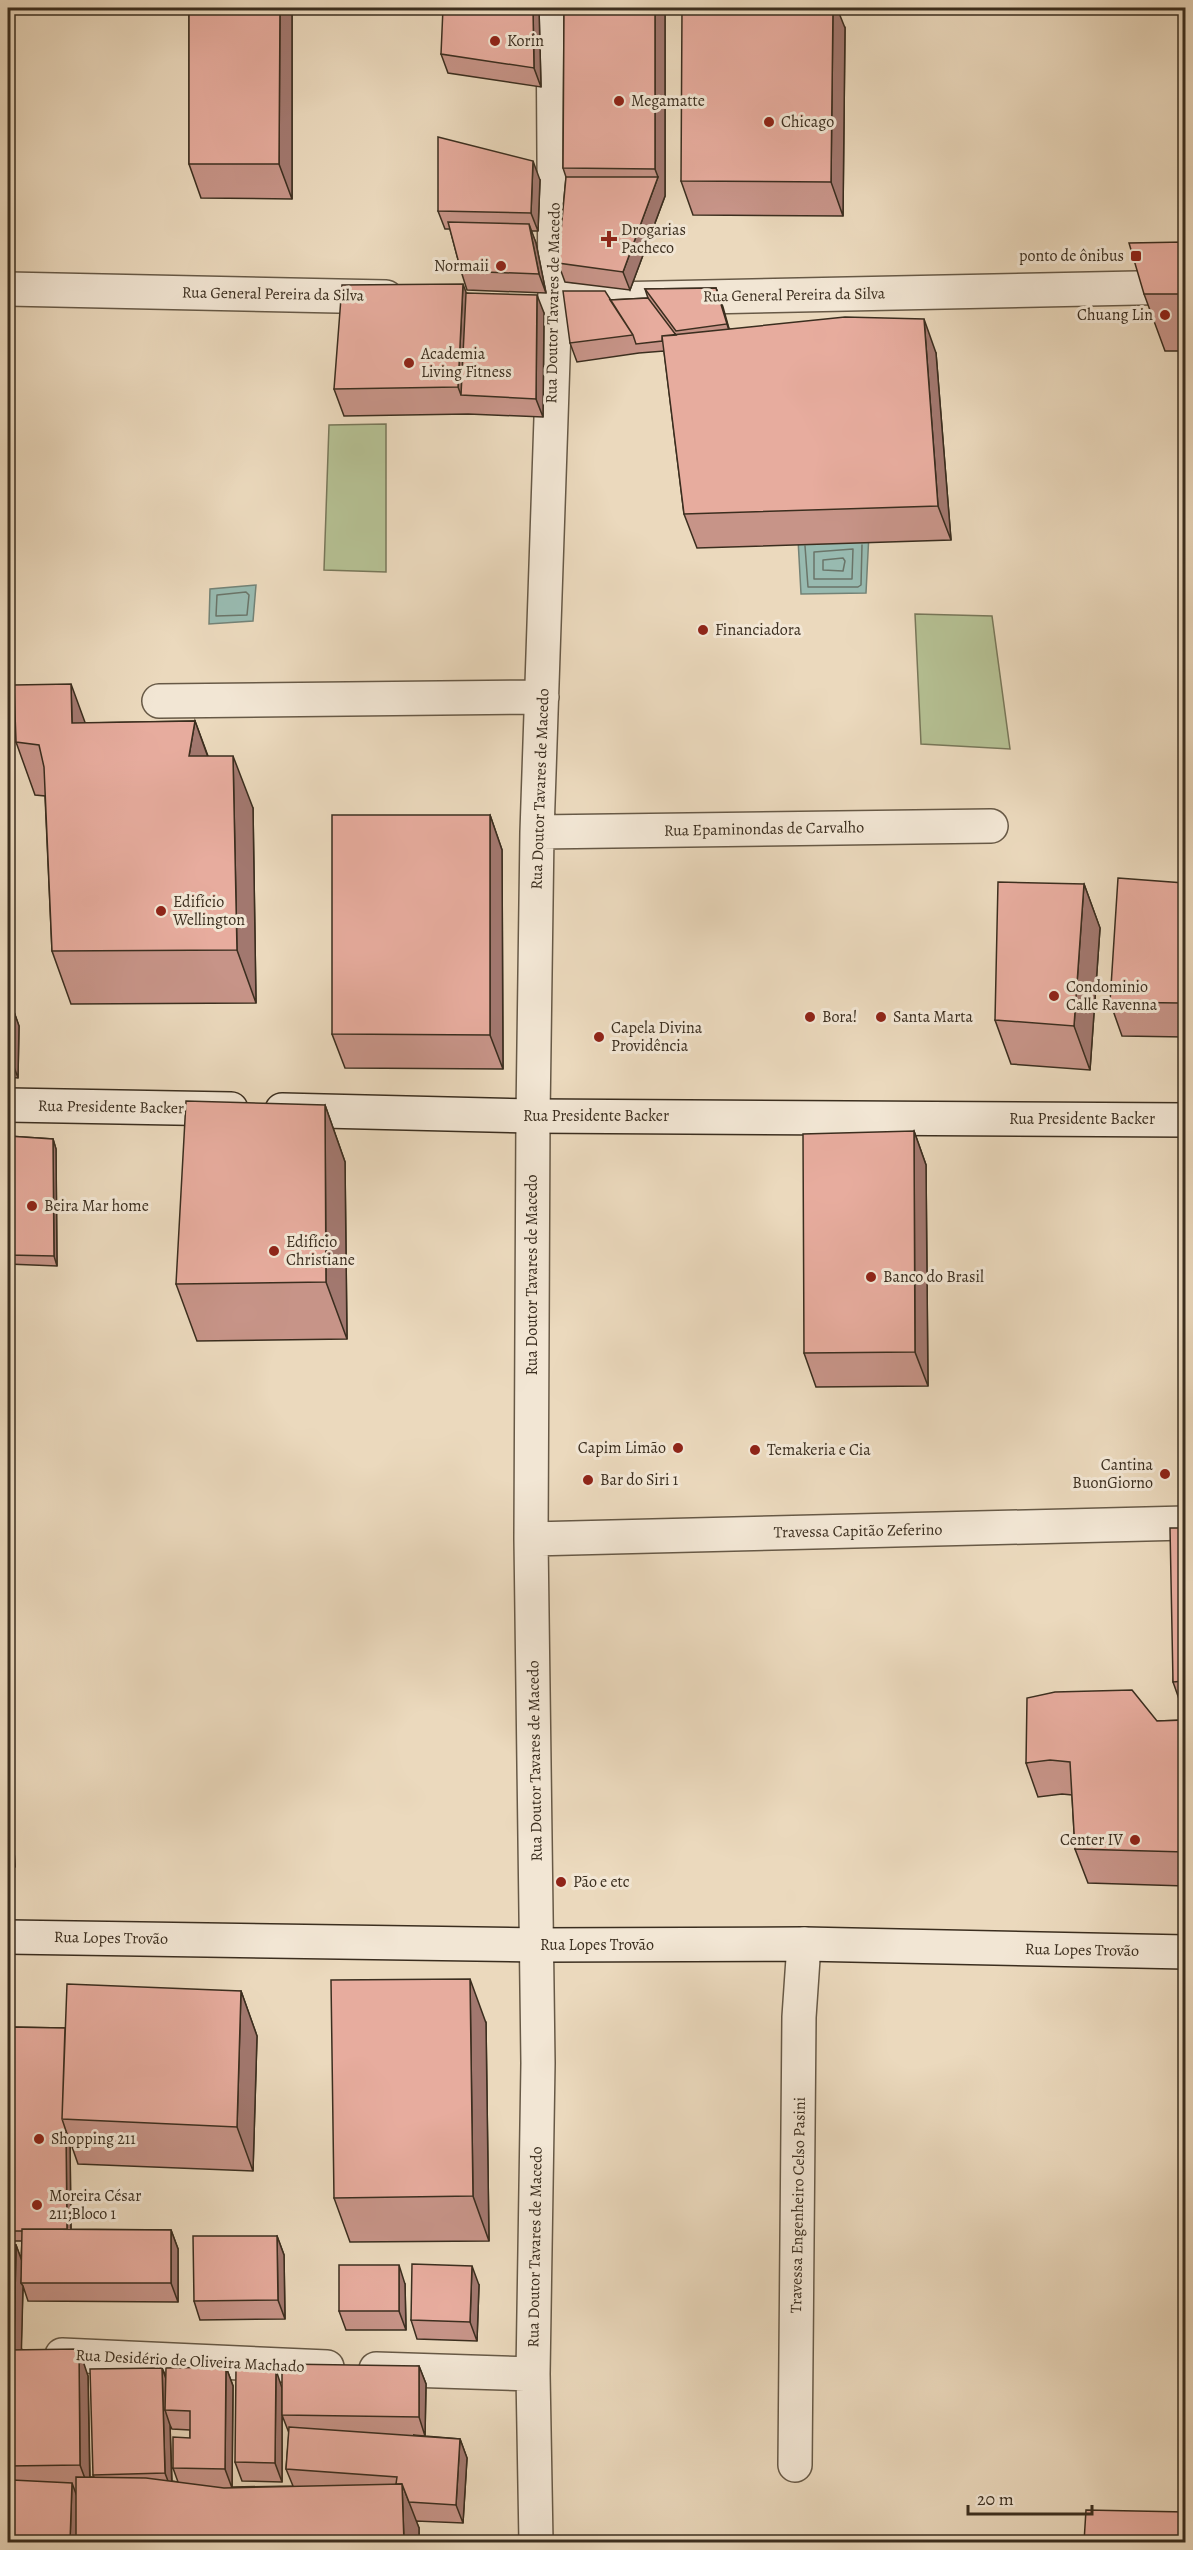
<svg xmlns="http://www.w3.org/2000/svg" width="1193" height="2550" viewBox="0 0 1193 2550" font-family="Alegreya,serif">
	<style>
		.green { fill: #b5c093; stroke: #787759; stroke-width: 1.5 }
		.water { fill: #98bab0; stroke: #738276; stroke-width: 1.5 }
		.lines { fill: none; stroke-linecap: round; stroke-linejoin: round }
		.shore { stroke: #6a7468; stroke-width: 1.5 }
		.street-casing { stroke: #675946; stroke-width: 36 }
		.secondary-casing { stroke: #3b2e1f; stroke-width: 36 }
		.street { stroke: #f2e6d4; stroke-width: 33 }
		.secondary { stroke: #f2e6d4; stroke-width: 33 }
		.wall { fill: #c79488; stroke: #3b2e1f; stroke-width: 1.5; fill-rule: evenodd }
		.shaded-wall { fill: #a2786f; stroke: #3b2e1f; stroke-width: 1.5 }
		.building { fill: #e7ac9e; stroke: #3b2e1f; stroke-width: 1.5 }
		.poi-dot { fill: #8f2418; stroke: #f2e6d4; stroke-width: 2 }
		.labels { text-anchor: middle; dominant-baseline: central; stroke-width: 6; stroke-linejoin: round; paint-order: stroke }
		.poi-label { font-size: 16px; fill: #3b2e1f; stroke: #f2e6d4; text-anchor: start }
		.street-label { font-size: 16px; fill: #3b2e1f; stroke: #f2e6d4 }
	</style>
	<rect width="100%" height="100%" fill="#ebd9bd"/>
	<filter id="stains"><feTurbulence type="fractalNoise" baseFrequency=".00333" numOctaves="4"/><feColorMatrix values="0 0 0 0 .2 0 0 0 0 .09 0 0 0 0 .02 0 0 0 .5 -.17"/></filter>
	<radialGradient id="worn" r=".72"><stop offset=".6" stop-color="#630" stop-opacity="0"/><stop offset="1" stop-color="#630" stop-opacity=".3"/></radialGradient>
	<!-- green -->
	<path class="green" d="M 386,424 L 386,572 L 324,570 L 329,425 Z
		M 915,614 L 992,616 L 1010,749 L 921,744 Z"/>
	<!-- water -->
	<path class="water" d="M 869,533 L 866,593 L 801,594 L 798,539 Z
		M 256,585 L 253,621 L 209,624 L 210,589 Z"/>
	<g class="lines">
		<!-- shore -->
		<path class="shore" d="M 805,546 L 808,587 L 858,587 L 861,585 L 862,545
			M 853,549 L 852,579 L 814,579 L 814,552 Z
			M 843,558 L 845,561 L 843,571 L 823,570 L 823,560 Z
			M 246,592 L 249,595 L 247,615 L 216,616 L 217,595 Z"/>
		<!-- street casing -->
		<g class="street-casing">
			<path id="street" d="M 8,289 L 386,297
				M 563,300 L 1186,287
				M 159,701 L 542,697
				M 537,832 L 991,826
				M 531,1539 L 1186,1523
				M 62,2355 L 327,2367
				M 376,2369 L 533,2374
				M 795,2465 L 799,2017 L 804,1944
				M 536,2542 L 533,2374 L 538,2063 L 531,1539 L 533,1116 L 537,832 L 555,300 L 553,8"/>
		</g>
		<!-- secondary casing -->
		<g class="secondary-casing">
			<path id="secondary" d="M 8,1105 L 231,1109
				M 282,1110 L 533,1116 L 1186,1120
				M 8,1937 L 538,1945 L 804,1944 L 1186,1952"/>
		</g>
		<!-- street -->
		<use href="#street" class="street"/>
		<!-- secondary -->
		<use href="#secondary" class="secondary"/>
	</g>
	<!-- wall -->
	<path class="wall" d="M 189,8 L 292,8 L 292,199 L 201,198 L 189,164 Z
		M 539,8 L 541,87 L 448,73 L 441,54 Z
		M 564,8 L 665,8 L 665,196 L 630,290 L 565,282 L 558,263 L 566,177 L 563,168 Z
		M 845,28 L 843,216 L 693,215 L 681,181 Z
		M 540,180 L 538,231 L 531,231 L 536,243 L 546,293 L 467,290 L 461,271 L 450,229 L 445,229 L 438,211 Z
		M 1185,242 L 1185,351 L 1165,351 L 1144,294 Z
		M 716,288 L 729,329 L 936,353 L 951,540 L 697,548 L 684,514 L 664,351 L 639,353 L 577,362 L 570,343 L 610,300 L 648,298 L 645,289 Z
		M 466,293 L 544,313 L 543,417 L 468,414 L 344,416 L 334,389 Z
		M 195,721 L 208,756 L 253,808 L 256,1003 L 71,1004 L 52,951 L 45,796 L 35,795 L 16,742 L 85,723 Z
		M 490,815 L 502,850 L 503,1069 L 345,1068 L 332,1034 Z
		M 1084,884 L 1100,928 L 1090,1070 L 1011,1064 L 995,1020 Z
		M 1185,888 L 1185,1037 L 1122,1036 L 1110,1002 Z
		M 8,995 L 19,1026 L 18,1078 L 8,1077 Z
		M 325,1105 L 345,1162 L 347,1339 L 197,1341 L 176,1284 Z
		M 914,1131 L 926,1165 L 928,1386 L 816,1387 L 804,1353 Z
		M 8,1136 L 53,1139 L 56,1149 L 57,1266 L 8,1264 Z
		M 8,1351 L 9,1354 L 14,1516 L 8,1516 Z
		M 1185,1528 L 1185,1716 L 1173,1682 Z
		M 1185,1720 L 1185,1886 L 1088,1883 L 1075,1849 L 1072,1795 L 1062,1794 L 1038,1797 L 1026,1763 L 1157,1721 Z
		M 8,1750 L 15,1867 L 8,1866 Z
		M 241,1991 L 257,2036 L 253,2171 L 78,2164 L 70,2141 L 71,2229 L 171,2230 L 178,2249 L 178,2302 L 28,2301 L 23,2286 L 21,2349 L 88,2376 L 90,2477 L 94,2477 L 93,2475 L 162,2368 L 166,2376 L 226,2367 L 233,2386 L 232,2487 L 293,2486 L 286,2469 L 289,2433 L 282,2415 L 282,2410 L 282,2482 L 242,2481 L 235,2462 L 282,2387 L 419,2366 L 426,2384 L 425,2436 L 413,2435 L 460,2439 L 467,2458 L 463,2523 L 416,2521 L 419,2528 L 419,2542 L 10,2542 L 13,2480 L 8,2466 L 8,2245 L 16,2245 L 21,2259 L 22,2241 L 8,2241 L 8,2027 L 65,2028 ZM 170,2425 L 172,2429 L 190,2430 L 190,2438 L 173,2468 L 178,2482 L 172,2481 Z
		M 486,2023 L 489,2241 L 350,2242 L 334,2198 Z
		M 277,2236 L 284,2255 L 285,2319 L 200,2320 L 194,2301 Z
		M 405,2284 L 406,2330 L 346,2330 L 339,2311 Z
		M 479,2285 L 477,2341 L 417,2339 L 411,2320 Z"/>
	<!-- shaded-wall -->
	<path class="shaded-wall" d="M 280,8 L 292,8 L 292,199 L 279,164 Z
		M 533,8 L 539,8 L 541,87 L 534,68 Z
		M 655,8 L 665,8 L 665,196 L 630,290 L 623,272 L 658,177 L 655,169 Z
		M 833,8 L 837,8 L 845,28 L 843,216 L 831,182 Z
		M 533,161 L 540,180 L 538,231 L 531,213 Z
		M 529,224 L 536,243 L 546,293 L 539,274 Z
		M 463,284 L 473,311 L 461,395 L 458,387 Z
		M 716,288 L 723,307 L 733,343 L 727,324 Z
		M 537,295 L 544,313 L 543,417 L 536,399 Z
		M 924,319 L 936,353 L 951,540 L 938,506 Z
		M 71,684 L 90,736 L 72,723 Z
		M 195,721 L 214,774 L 189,756 Z
		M 233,756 L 253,808 L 256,1003 L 237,950 Z
		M 490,815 L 502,850 L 503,1069 L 490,1035 Z
		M 1184,883 L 1185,888 L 1185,1020 L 1179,1003 Z
		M 1084,884 L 1100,928 L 1090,1070 L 1074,1026 Z
		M 8,995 L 19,1026 L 18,1078 L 8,1050 Z
		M 325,1105 L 345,1162 L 347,1339 L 326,1282 Z
		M 914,1131 L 926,1165 L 928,1386 L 915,1352 Z
		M 53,1139 L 56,1149 L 57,1266 L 54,1256 Z
		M 8,1351 L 9,1354 L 14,1516 L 8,1500 Z
		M 8,1750 L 15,1867 L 8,1847 Z
		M 470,1979 L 486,2023 L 489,2241 L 473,2196 Z
		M 241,1991 L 257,2036 L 253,2171 L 237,2127 Z
		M 66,2131 L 70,2141 L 71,2241 L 67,2232 Z
		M 171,2230 L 178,2249 L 178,2302 L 171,2283 Z
		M 277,2236 L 284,2255 L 285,2319 L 278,2300 Z
		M 16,2245 L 23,2264 L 21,2283 L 23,2286 L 21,2367 L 14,2348 Z
		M 399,2265 L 405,2284 L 406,2330 L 399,2311 Z
		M 472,2266 L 479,2285 L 477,2341 L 470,2322 Z
		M 79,2349 L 88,2376 L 90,2492 L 80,2465 Z
		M 419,2366 L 426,2384 L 425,2436 L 419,2417 Z
		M 226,2367 L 233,2386 L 232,2488 L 225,2469 Z
		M 162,2368 L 169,2387 L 165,2410 L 170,2425 L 172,2492 L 165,2473 Z
		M 276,2370 L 282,2388 L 282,2482 L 275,2463 Z
		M 460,2439 L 467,2458 L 463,2523 L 456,2505 Z
		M 72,2483 L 82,2510 L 81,2542 L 70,2542 Z
		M 402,2484 L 419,2528 L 419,2542 L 404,2542 Z"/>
	<!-- building -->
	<path class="building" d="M 189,8 L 280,8 L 279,164 L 189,164 Z
		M 443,8 L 533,8 L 534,68 L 441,54 Z
		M 564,8 L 655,8 L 655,169 L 563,168 Z
		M 682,8 L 833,8 L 831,182 L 681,181 Z
		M 438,137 L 533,161 L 531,213 L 438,211 Z
		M 566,177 L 658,177 L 623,272 L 558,263 Z
		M 448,222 L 529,224 L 539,274 L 461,271 Z
		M 1185,242 L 1185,294 L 1144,294 L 1129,243 Z
		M 463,284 L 458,387 L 334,389 L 342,285 Z
		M 716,288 L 727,324 L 676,331 L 645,289 Z
		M 563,291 L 605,291 L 633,335 L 570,343 Z
		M 466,293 L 537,295 L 536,399 L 461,395 Z
		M 648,298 L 676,335 L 662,336 L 662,341 L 636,344 L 633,335 L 610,300 Z
		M 845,317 L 924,319 L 938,506 L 684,514 L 662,336 Z
		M 71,684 L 72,723 L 195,721 L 189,756 L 233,756 L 237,950 L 52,951 L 44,767 L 39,745 L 16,742 L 14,685 Z
		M 332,815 L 490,815 L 490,1035 L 332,1034 Z
		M 1118,878 L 1184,883 L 1179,1003 L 1110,1002 Z
		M 998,882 L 1084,884 L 1074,1026 L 995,1020 Z
		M 186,1101 L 325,1105 L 326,1282 L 176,1284 Z
		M 914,1131 L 915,1352 L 804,1353 L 803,1134 Z
		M 8,1136 L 53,1139 L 54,1256 L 8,1255 Z
		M 1170,1528 L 1185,1528 L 1185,1681 L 1173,1682 Z
		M 1132,1690 L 1157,1721 L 1185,1720 L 1185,1852 L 1075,1849 L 1070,1762 L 1050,1760 L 1026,1763 L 1027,1698 L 1055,1692 Z
		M 470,1979 L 473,2196 L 334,2198 L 331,1980 Z
		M 67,1984 L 241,1991 L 237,2127 L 62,2119 Z
		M 8,2027 L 65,2028 L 62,2119 L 66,2131 L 67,2229 L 22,2229 L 22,2231 L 8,2231 Z
		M 22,2229 L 171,2230 L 171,2283 L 21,2283 Z
		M 193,2236 L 277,2236 L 278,2300 L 194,2301 Z
		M 8,2245 L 16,2245 L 14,2348 L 8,2348 Z
		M 412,2264 L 472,2266 L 470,2322 L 411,2320 Z
		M 339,2265 L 399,2265 L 399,2311 L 339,2311 Z
		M 79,2349 L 80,2465 L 8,2466 L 8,2350 Z
		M 282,2364 L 419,2366 L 419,2417 L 282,2415 Z
		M 226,2367 L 225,2469 L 173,2468 L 173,2437 L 190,2438 L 190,2411 L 165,2410 L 166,2368 Z
		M 162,2368 L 165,2473 L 93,2475 L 90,2369 Z
		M 236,2368 L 276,2370 L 275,2463 L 235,2462 Z
		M 289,2427 L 460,2439 L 456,2505 L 409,2502 L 402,2484 L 396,2484 L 397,2477 L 286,2469 Z
		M 76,2477 L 146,2478 L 224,2488 L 402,2484 L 404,2542 L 76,2542 Z
		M 12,2480 L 72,2483 L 70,2542 L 10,2542 Z
		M 1086,2510 L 1185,2512 L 1185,2542 L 1084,2542 Z"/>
	<!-- markers -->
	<g class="poi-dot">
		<circle cx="495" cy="41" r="6"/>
		<circle cx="619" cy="101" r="6"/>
		<circle cx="769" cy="122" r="6"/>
		<path d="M606 230h6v6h6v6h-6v6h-6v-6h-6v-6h6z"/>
		<rect x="1130" y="250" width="12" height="12" rx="3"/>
		<circle cx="501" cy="266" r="6"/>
		<circle cx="1165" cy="315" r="6"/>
		<circle cx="409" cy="363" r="6"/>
		<circle cx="703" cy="630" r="6"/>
		<circle cx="161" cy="911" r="6"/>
		<circle cx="1054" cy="996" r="6"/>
		<circle cx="810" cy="1017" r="6"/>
		<circle cx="881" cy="1017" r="6"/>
		<circle cx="599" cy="1037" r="6"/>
		<circle cx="32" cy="1206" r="6"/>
		<circle cx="274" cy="1251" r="6"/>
		<circle cx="871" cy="1277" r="6"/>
		<circle cx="678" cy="1448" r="6"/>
		<circle cx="755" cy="1450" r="6"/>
		<circle cx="1165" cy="1474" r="6"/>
		<circle cx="588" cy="1480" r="6"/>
		<circle cx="1135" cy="1840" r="6"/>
		<circle cx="561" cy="1882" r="6"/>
		<circle cx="39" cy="2139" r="6"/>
		<circle cx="37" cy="2205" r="6"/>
	</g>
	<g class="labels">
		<!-- poi labels -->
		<g class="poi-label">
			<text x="507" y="41">Korin</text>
			<text x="631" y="101">Megamatte</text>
			<text x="781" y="122">Chicago</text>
			<text x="621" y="230">Drogarias<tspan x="621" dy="18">Pacheco</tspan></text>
			<text x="1124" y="256" text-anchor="end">ponto de ônibus</text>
			<text x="489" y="266" text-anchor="end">Normaii</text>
			<text x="1153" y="315" text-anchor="end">Chuang Lin</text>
			<text x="421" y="354">Academia<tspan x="421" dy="18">Living Fitness</tspan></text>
			<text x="715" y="630">Financiadora</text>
			<text x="173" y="902">Edifício<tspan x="173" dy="18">Wellington</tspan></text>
			<text x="1066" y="987">Condominio<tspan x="1066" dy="18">Calle Ravenna</tspan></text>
			<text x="822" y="1017">Bora!</text>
			<text x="893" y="1017">Santa Marta</text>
			<text x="611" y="1028">Capela Divina<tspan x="611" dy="18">Providência</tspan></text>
			<text x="44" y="1206">Beira Mar home</text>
			<text x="286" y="1242">Edifício<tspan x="286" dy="18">Christiane</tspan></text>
			<text x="883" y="1277">Banco do Brasil</text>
			<text x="666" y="1448" text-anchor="end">Capim Limão</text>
			<text x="767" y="1450">Temakeria e Cia</text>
			<text x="1153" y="1465" text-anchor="end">Cantina<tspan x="1153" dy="18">BuonGiorno</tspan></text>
			<text x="600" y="1480">Bar do Siri 1</text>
			<text x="1123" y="1840" text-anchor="end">Center IV</text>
			<text x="573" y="1882">Pão e etc</text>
			<text x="51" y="2139">Shopping 211</text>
			<text x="49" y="2196">Moreira César<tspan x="49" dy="18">211;Bloco 1</tspan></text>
		</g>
		<!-- street labels -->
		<g class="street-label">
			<text transform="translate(273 294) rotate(1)">Rua General Pereira da Silva</text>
			<text transform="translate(794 295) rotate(-1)">Rua General Pereira da Silva</text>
			<text transform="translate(553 303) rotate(-89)">Rua Doutor Tavares de Macedo</text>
			<text transform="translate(540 789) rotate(-88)">Rua Doutor Tavares de Macedo</text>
			<text transform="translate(764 829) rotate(-1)">Rua Epaminondas de Carvalho</text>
			<text transform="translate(111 1107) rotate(1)">Rua Presidente Backer</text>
			<text x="596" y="1116">Rua Presidente Backer</text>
			<text x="1082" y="1119">Rua Presidente Backer</text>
			<text transform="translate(532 1275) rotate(-90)">Rua Doutor Tavares de Macedo</text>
			<text transform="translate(858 1531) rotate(-1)">Travessa Capitão Zeferino</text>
			<text transform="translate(535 1761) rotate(-91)">Rua Doutor Tavares de Macedo</text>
			<text transform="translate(111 1938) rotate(1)">Rua Lopes Trovão</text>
			<text x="597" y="1945">Rua Lopes Trovão</text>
			<text transform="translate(1082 1950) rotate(1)">Rua Lopes Trovão</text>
			<text transform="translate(798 2205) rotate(-89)">Travessa Engenheiro Celso Pasini</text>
			<text transform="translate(535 2247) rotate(-89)">Rua Doutor Tavares de Macedo</text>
			<text transform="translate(190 2361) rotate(3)">Rua Desidério de Oliveira Machado</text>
		</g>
	</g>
	<!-- margin -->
	<rect width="1193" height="2550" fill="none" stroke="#ebd9bd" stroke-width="30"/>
	<rect x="9" y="9" width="1175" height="2532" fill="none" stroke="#3b2e1f" stroke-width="3"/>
	<rect x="15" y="15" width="1163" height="2520" fill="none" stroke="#3b2e1f" stroke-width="1.5"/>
	<!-- scale -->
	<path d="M968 2505v9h124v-9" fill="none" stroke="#3b2e1f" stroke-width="3"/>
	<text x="977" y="2505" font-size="18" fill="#3b2e1f" stroke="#f2e6d4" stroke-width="4.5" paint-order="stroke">20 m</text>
	<rect width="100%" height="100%" filter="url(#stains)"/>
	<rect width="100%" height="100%" fill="url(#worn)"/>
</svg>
